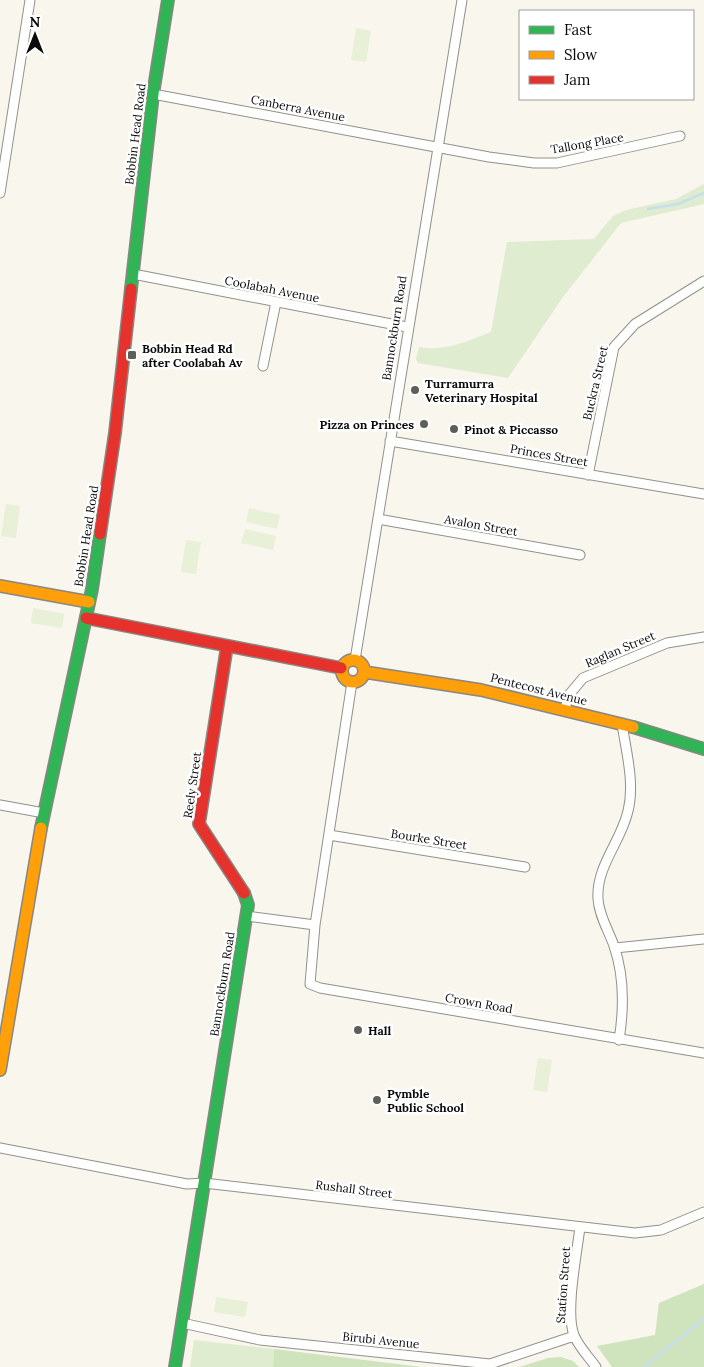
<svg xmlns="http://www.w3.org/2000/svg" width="704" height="1367" viewBox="0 0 704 1367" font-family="Lora,serif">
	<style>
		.green { fill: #dfeccf }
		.forest { fill: #cfe3bd }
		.pitch { fill: #e9f0d8 }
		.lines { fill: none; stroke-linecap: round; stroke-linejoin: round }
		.stream { stroke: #c6dfef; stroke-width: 2.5 }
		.street-casing { stroke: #91908c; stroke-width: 11 }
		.fast-casing { stroke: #888783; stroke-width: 14 }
		.slow-casing { stroke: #888783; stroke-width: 14 }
		.jam-casing { stroke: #888783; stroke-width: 14 }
		.street { stroke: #fefefc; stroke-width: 9 }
		.fast { stroke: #30b455; stroke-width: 11 }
		.slow { stroke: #ff9f0a; stroke-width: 11 }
		.jam { stroke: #e5322d; stroke-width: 11 }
		.poi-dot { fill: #5d5d59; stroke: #fff; stroke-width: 2 }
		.labels { text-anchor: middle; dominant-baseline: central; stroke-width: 5; stroke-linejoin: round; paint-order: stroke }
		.street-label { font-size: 12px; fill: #0a0a0a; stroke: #fff }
		.poi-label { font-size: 12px; font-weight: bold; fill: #0a0a0a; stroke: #fff; text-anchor: start }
	</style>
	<rect width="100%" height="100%" fill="#f8f6ed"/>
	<!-- green -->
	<path class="green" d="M 704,184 L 704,204 L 621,223 L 563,297 L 508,378 L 418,363 L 416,359 L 419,347 C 445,352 467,341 491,332 L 507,242 L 594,239 L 613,216 L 626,210 L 676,199 Z
		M 194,1340 L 274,1349 L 273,1367 L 190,1367 Z"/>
	<!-- forest -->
	<path class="forest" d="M 704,1284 L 704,1367 L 612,1367 L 597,1346 L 655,1335 L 659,1303 Z
		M 274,1349 L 422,1367 L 273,1367 Z
		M 561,1357 L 573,1361 L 579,1367 L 519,1367 L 548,1358 Z"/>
	<!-- pitch -->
	<path class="pitch" d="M 356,28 L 371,31 L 366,62 L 351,60 Z
		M 6,504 L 20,506 L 16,538 L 1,536 Z
		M 249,508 L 280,515 L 277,529 L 246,522 Z
		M 245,529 L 276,536 L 273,550 L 241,543 Z
		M 186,540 L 201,542 L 196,574 L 181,572 Z
		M 33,608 L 64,614 L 62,628 L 31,623 Z
		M 538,1058 L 552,1060 L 547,1092 L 533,1090 Z
		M 216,1297 L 248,1302 L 245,1317 L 214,1312 Z"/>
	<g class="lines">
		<!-- stream -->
		<path class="stream" d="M 648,209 L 678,204 L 704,193
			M 644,1367 L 704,1319"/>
		<!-- street casing -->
		<g class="street-casing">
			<path id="street" d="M 153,94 L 489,157 L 534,163 L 557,163 L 680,136
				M 0,193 L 30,0
				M 133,274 L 407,327
				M 263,366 L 276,302
				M 390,441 L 704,494
				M 588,475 L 614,347 L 635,324 L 704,281
				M 378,519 L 580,555
				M 355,660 L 462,0
				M 352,682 L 315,925 L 310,984 L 320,988 L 704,1053
				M 565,710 L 568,696 L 583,678 L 667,643 L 704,637
				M 0,805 L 44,813
				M 329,835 L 525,867
				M 247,916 L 315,925
				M 615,948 L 704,939
				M 619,1040 C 624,1009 624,975 614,946 C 609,931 599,916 598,899 C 596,866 621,842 628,811 C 635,783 626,751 622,724
				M 0,1148 L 187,1184 L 204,1183 L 635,1233 L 661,1230 L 704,1212
				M 580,1227 C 577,1253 565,1312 574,1335 C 578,1346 589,1357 596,1367
				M 182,1323 L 260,1340 L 490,1364 L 574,1336"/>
		</g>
		<!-- fast casing -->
		<g class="fast-casing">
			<path id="fast" d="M 131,289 L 153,94 L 168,0
				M 633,727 L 704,749
				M 41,828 L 92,589 L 100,534
				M 175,1367 L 248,905 L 244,893"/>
		</g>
		<!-- slow casing -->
		<g class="slow-casing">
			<path id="slow" d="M 0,586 L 89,602
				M342 671a11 11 0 1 1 22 0a11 11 0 1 1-22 0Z
				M 364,672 L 481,690 L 633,727
				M 0,1070 L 41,828"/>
		</g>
		<!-- jam casing -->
		<g class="jam-casing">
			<path id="jam" d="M 100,534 L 115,433 L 131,289
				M 86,618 L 341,668
				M 227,646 L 199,824 L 244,893"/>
		</g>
		<!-- street -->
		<use href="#street" class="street"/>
		<!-- fast -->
		<use href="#fast" class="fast"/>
		<!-- slow -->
		<use href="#slow" class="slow"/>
		<!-- jam -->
		<use href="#jam" class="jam"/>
	</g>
	<!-- markers -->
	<g class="poi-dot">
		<rect x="127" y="350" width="10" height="10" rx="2.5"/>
		<circle cx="415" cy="390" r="5"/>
		<circle cx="424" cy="424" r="5"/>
		<circle cx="454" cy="429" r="5"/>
		<circle cx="358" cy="1030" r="5"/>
		<circle cx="377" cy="1100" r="5"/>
	</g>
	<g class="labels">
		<!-- street labels -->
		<g class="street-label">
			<text transform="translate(298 108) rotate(11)">Canberra Avenue</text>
			<text transform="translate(135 134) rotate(-83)">Bobbin Head Road</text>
			<text transform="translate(587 143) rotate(-10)">Tallong Place</text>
			<text transform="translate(272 289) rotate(11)">Coolabah Avenue</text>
			<text transform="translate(394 328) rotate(-81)">Bannockburn Road</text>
			<text transform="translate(595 383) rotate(-77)">Buckra Street</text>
			<text transform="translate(549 455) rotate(10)">Princes Street</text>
			<text transform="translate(481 525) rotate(10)">Avalon Street</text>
			<text transform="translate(86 536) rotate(-81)">Bobbin Head Road</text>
			<text transform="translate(620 649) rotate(-23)">Raglan Street</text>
			<text transform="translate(539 689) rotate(14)">Pentecost Avenue</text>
			<text transform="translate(192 785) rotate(-82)">Reely Street</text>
			<text transform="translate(429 839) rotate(9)">Bourke Street</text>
			<text transform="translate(222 984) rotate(-81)">Bannockburn Road</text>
			<text transform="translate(479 1003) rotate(10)">Crown Road</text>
			<text transform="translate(354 1189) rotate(7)">Rushall Street</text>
			<text transform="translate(563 1285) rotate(-86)">Station Street</text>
			<text transform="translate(381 1340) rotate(6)">Birubi Avenue</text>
		</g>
		<!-- poi labels -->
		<g class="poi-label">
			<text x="142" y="348">Bobbin Head Rd<tspan x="142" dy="14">after Coolabah Av</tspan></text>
			<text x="425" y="383">Turramurra<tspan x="425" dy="14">Veterinary Hospital</tspan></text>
			<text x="414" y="424" text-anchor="end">Pizza on Princes</text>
			<text x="464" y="429">Pinot &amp; Piccasso</text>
			<text x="368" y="1030">Hall</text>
			<text x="387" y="1093">Pymble<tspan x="387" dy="14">Public School</tspan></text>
		</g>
	</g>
	<!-- legend -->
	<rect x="519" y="10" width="175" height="90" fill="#ffffff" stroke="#9d9d9d"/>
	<rect x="529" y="26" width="25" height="8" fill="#30b455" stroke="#9d9d9d"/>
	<text x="564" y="35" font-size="15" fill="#0a0a0a">Fast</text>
	<rect x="529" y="51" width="25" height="8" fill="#ff9f0a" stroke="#9d9d9d"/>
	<text x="564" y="60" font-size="15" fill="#0a0a0a">Slow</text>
	<rect x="529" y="76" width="25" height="8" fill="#e5322d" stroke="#9d9d9d"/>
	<text x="564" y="85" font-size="15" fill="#0a0a0a">Jam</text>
	<!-- north arrow -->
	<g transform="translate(35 35)" stroke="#ffffff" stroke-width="4" paint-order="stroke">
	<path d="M0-4L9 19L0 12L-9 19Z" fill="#0a0a0a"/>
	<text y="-8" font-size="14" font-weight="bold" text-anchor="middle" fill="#0a0a0a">N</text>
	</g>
</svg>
